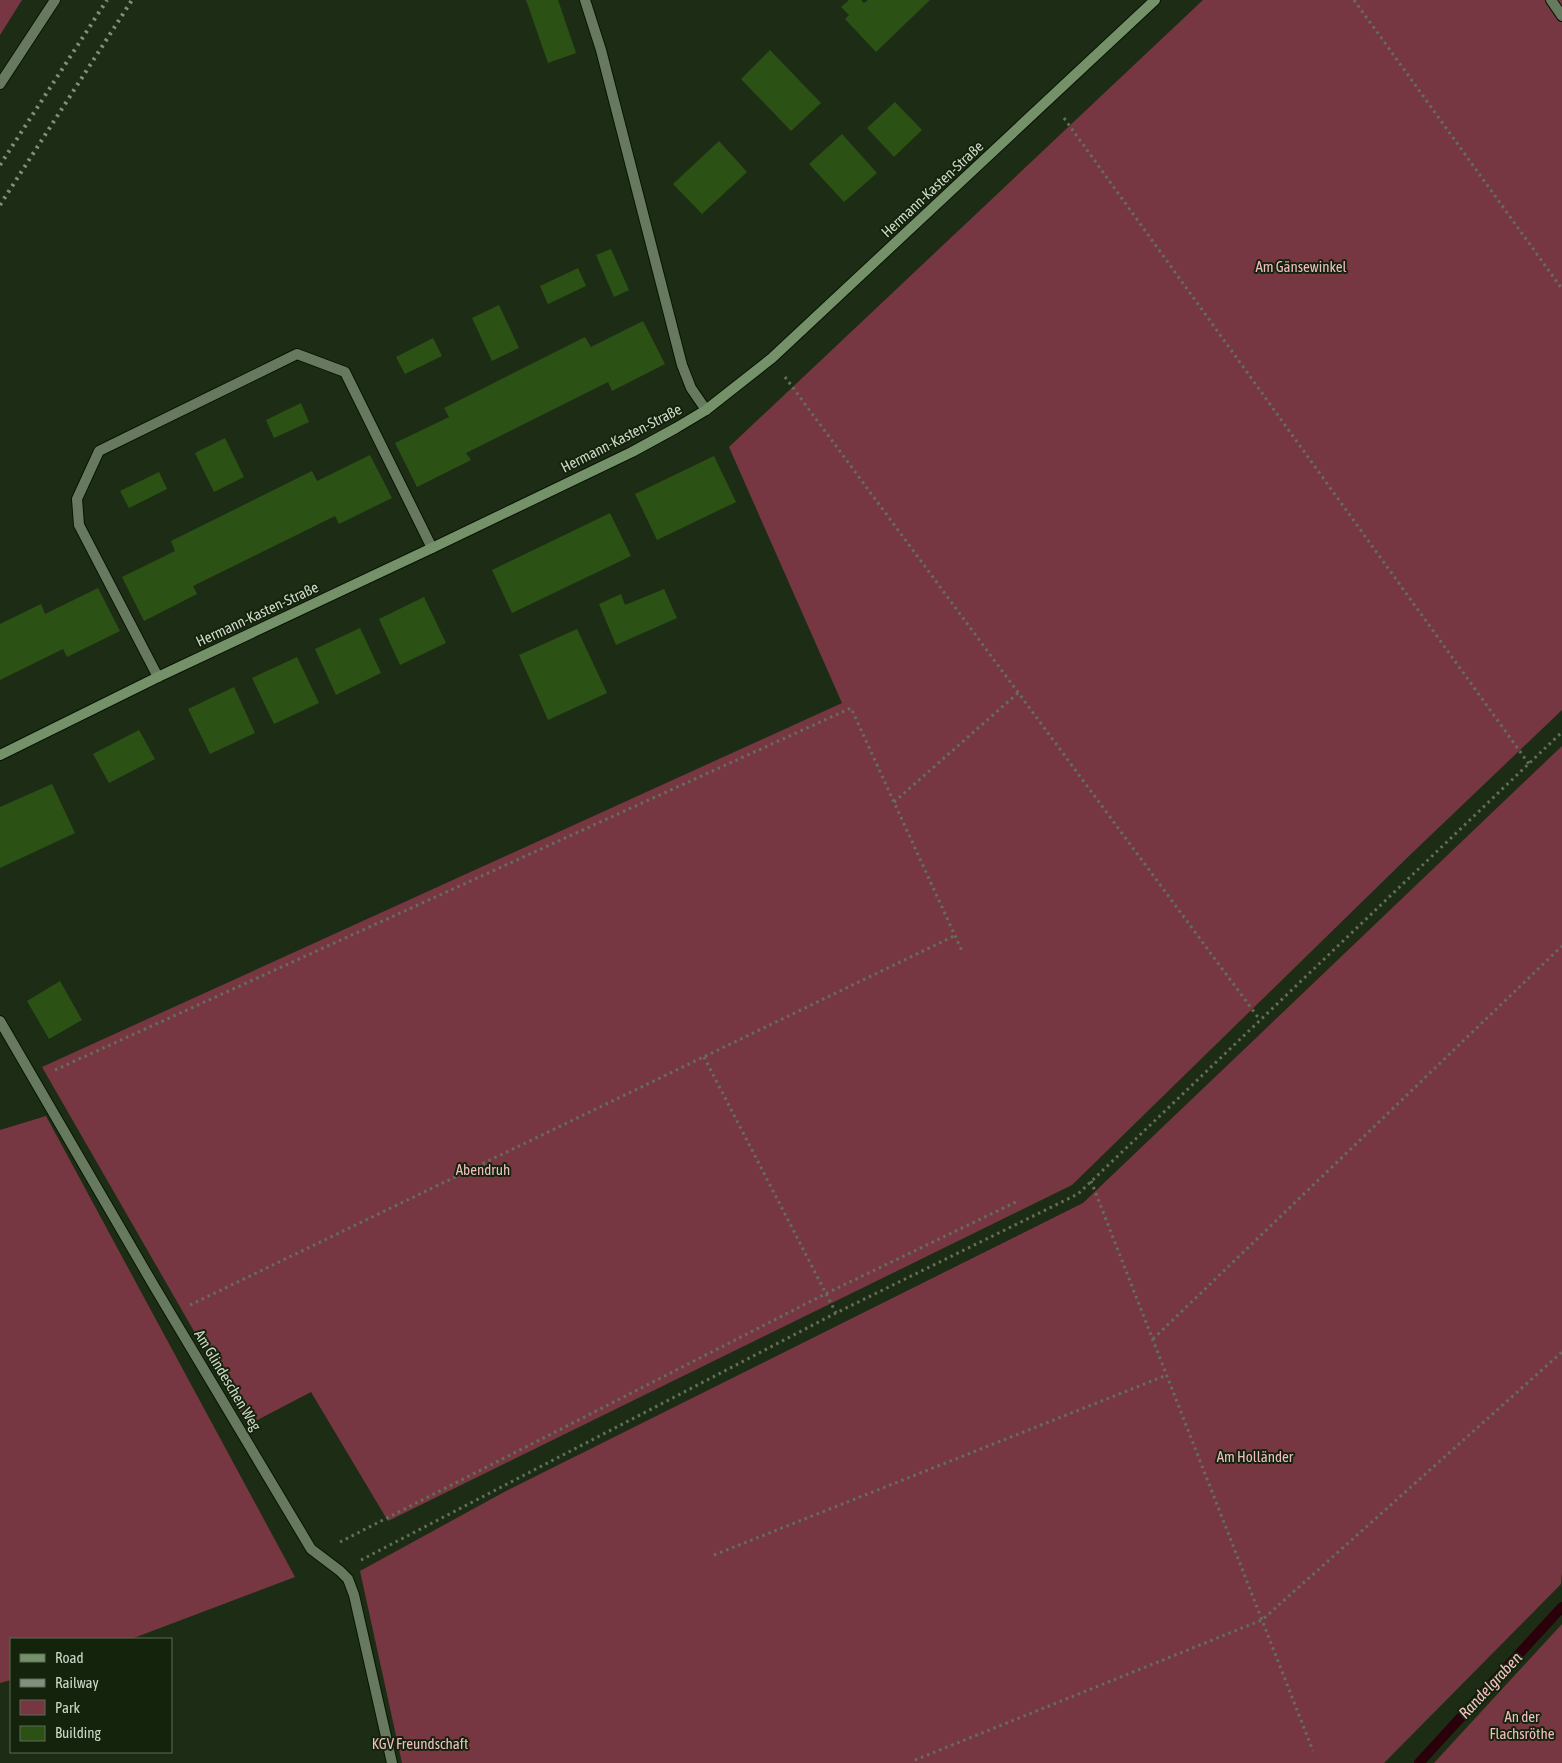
<svg xmlns="http://www.w3.org/2000/svg" width="1562" height="1763" viewBox="0 0 1562 1763" font-family="'Asap Condensed',sans-serif">
	<style>
		.green { fill: #773742 }
		.lines { fill: none; stroke-linecap: round; stroke-linejoin: round }
		.stream { stroke: #2a000a; stroke-width: 10 }
		.building { fill: #2b5114 }
		.lane-casing { stroke: #071501; stroke-width: 12 }
		.street-casing { stroke: #071501; stroke-width: 12 }
		.secondary-casing { stroke: #071501; stroke-width: 12 }
		.path { stroke: #62705b; stroke-width: 3; stroke-dasharray: 2.5 4; stroke-linecap: butt }
		.lane { stroke: #677a5f; stroke-width: 10 }
		.street { stroke: #677a5f; stroke-width: 10 }
		.secondary { stroke: #759169; stroke-width: 10 }
		.rail { stroke: #828f7c; stroke-width: 4; stroke-dasharray: 2.5 5; stroke-linecap: butt }
		.labels { text-anchor: middle; dominant-baseline: central; stroke-width: 4; stroke-linejoin: round; paint-order: stroke }
		.street-label { font-size: 15px; fill: #cdd8c8; stroke: #14230b }
		.park-label { font-size: 15px; fill: #f1bcc2; stroke: #14230b }
		.water-label { font-size: 16px; font-style: italic; fill: #f6c0c7; stroke: #14230b }
	</style>
	<rect width="100%" height="100%" fill="#1d2d15"/>
	<!-- green -->
	<path class="green" d="M 0,0 L 22,0 L 0,35 Z
		M 1203,0 L 1562,0 L 1562,710 L 1411,854 L 1072,1185 L 388,1521 L 311,1392 L 248,1425 L 42,1067 L 842,703 L 729,447 Z
		M 1562,746 L 1562,1572 L 1561,1584 L 1384,1763 L 402,1763 L 360,1571 L 506,1491 L 1083,1203 Z
		M 46,1116 L 295,1577 L 131,1639 L 11,1639 L 11,1680 L 0,1683 L 0,1130 Z
		M 1562,1624 L 1562,1763 L 1434,1763 Z"/>
	<g class="lines">
		<!-- stream -->
		<path class="stream" d="M 1419,1763 L 1562,1607"/>
	</g>
	<!-- building -->
	<path class="building" d="M 526,0 L 558,0 L 576,53 L 548,63 Z
		M 849,0 L 861,0 L 864,3 L 868,0 L 930,0 L 876,52 L 845,19 L 849,15 L 841,7 Z
		M 770,50 L 821,103 L 791,131 L 741,79 Z
		M 895,102 L 922,130 L 894,157 L 867,128 Z
		M 842,134 L 877,173 L 844,202 L 809,164 Z
		M 719,141 L 747,172 L 702,214 L 673,184 Z
		M 611,249 L 629,290 L 614,297 L 596,255 Z
		M 578,268 L 586,286 L 548,304 L 540,286 Z
		M 499,305 L 519,348 L 492,361 L 472,318 Z
		M 643,321 L 665,364 L 612,391 L 608,382 L 466,453 L 471,460 L 417,487 L 395,443 L 449,417 L 444,408 L 585,337 L 591,347 Z
		M 433,338 L 442,356 L 405,374 L 396,357 Z
		M 301,403 L 309,422 L 274,438 L 266,420 Z
		M 225,438 L 244,477 L 214,492 L 195,453 Z
		M 370,455 L 392,498 L 339,524 L 335,516 L 193,586 L 197,594 L 144,621 L 122,577 L 175,551 L 171,541 L 312,471 L 317,481 Z
		M 714,456 L 736,502 L 657,540 L 635,494 Z
		M 159,472 L 167,489 L 129,508 L 120,491 Z
		M 610,513 L 631,556 L 512,613 L 492,570 Z
		M 98,588 L 120,631 L 67,657 L 63,649 L 0,680 L 0,624 L 41,604 L 45,614 Z
		M 664,589 L 677,618 L 616,645 L 599,604 L 621,594 L 625,605 Z
		M 424,597 L 446,643 L 400,665 L 379,619 Z
		M 360,628 L 381,673 L 336,695 L 315,649 Z
		M 577,629 L 607,693 L 548,720 L 519,655 Z
		M 297,657 L 319,703 L 274,724 L 252,678 Z
		M 234,687 L 255,733 L 210,754 L 188,709 Z
		M 139,730 L 155,759 L 109,783 L 93,754 Z
		M 52,784 L 75,833 L 0,868 L 0,807 Z
		M 60,981 L 82,1020 L 49,1039 L 27,1001 Z"/>
	<g class="lines">
		<!-- lane casing -->
		<g class="lane-casing">
			<path id="lane" d="M 585,0 L 601,50 L 682,365 L 691,388 L 706,410
				M 1551,0 L 1562,16
				M 158,677 L 79,525 L 77,499 L 99,451 L 297,354 L 345,372 L 432,548"/>
		</g>
		<!-- street casing -->
		<g class="street-casing">
			<path id="street" d="M 0,84 L 55,0
				M 0,1021 L 154,1286 L 311,1549 L 340,1571 L 348,1579 L 354,1595 L 392,1763"/>
		</g>
		<!-- secondary casing -->
		<g class="secondary-casing">
			<path id="secondary" d="M 0,755 L 158,677 L 432,548 L 632,452 L 676,428 L 706,410 L 772,358 L 1155,0"/>
		</g>
		<!-- path -->
		<path class="path" d="M 1354,0 L 1562,289
			M 1064,118 L 1529,764
			M 785,377 L 1260,1020
			M 894,802 L 1018,693
			M 704,1057 L 836,1313
			M 55,1070 L 851,708 L 962,951
			M 1091,1181 L 1313,1751
			M 190,1305 L 954,936
			M 1153,1339 L 1562,946
			M 340,1542 L 827,1293 L 1018,1201
			M 714,1555 L 1167,1375
			M 361,1560 L 836,1313 L 1078,1194 L 1562,732
			M 915,1760 L 1262,1620 L 1562,1352"/>
		<!-- lane -->
		<use href="#lane" class="lane"/>
		<!-- street -->
		<use href="#street" class="street"/>
		<!-- secondary -->
		<use href="#secondary" class="secondary"/>
		<!-- rail -->
		<path class="rail" d="M 0,165 L 107,0
			M 0,205 L 132,0"/>
	</g>
	<g class="labels">
		<!-- street labels -->
		<g class="street-label">
			<text transform="translate(932 189) rotate(-43)">Hermann-Kasten-Straße</text>
			<text transform="translate(621 438) rotate(-27)">Hermann-Kasten-Straße</text>
			<text transform="translate(257 614) rotate(-25)">Hermann-Kasten-Straße</text>
			<text transform="translate(228 1380) rotate(59)">Am Glindeschen Weg</text>
		</g>
		<!-- park labels -->
		<g class="park-label">
			<text x="1301" y="266">Am Gänsewinkel</text>
			<text x="483" y="1169">Abendruh</text>
			<text x="1255" y="1456">Am Holländer</text>
			<text x="1522" y="1716">An der<tspan x="1522" dy="17">Flachsröthe</tspan></text>
			<text x="420" y="1743">KGV Freundschaft</text>
		</g>
		<!-- water labels -->
		<g class="water-label">
			<text transform="translate(1490 1685) rotate(-47)">Randelgraben</text>
		</g>
	</g>
	<!-- legend -->
	<rect x="10" y="1638" width="162" height="115" fill="#14230b" stroke="#5e6b57"/>
	<rect x="20" y="1654" width="25" height="8" fill="#759169" stroke="#5e6b57"/>
	<text x="55" y="1663" font-size="15" fill="#cdd8c8">Road</text>
	<rect x="20" y="1679" width="25" height="8" fill="#828f7c" stroke="#5e6b57"/>
	<text x="55" y="1688" font-size="15" fill="#cdd8c8">Railway</text>
	<rect x="20" y="1700" width="25" height="15" fill="#773742" stroke="#5e6b57"/>
	<text x="55" y="1713" font-size="15" fill="#cdd8c8">Park</text>
	<rect x="20" y="1726" width="25" height="15" fill="#2b5114" stroke="#5e6b57"/>
	<text x="55" y="1738" font-size="15" fill="#cdd8c8">Building</text>
</svg>
